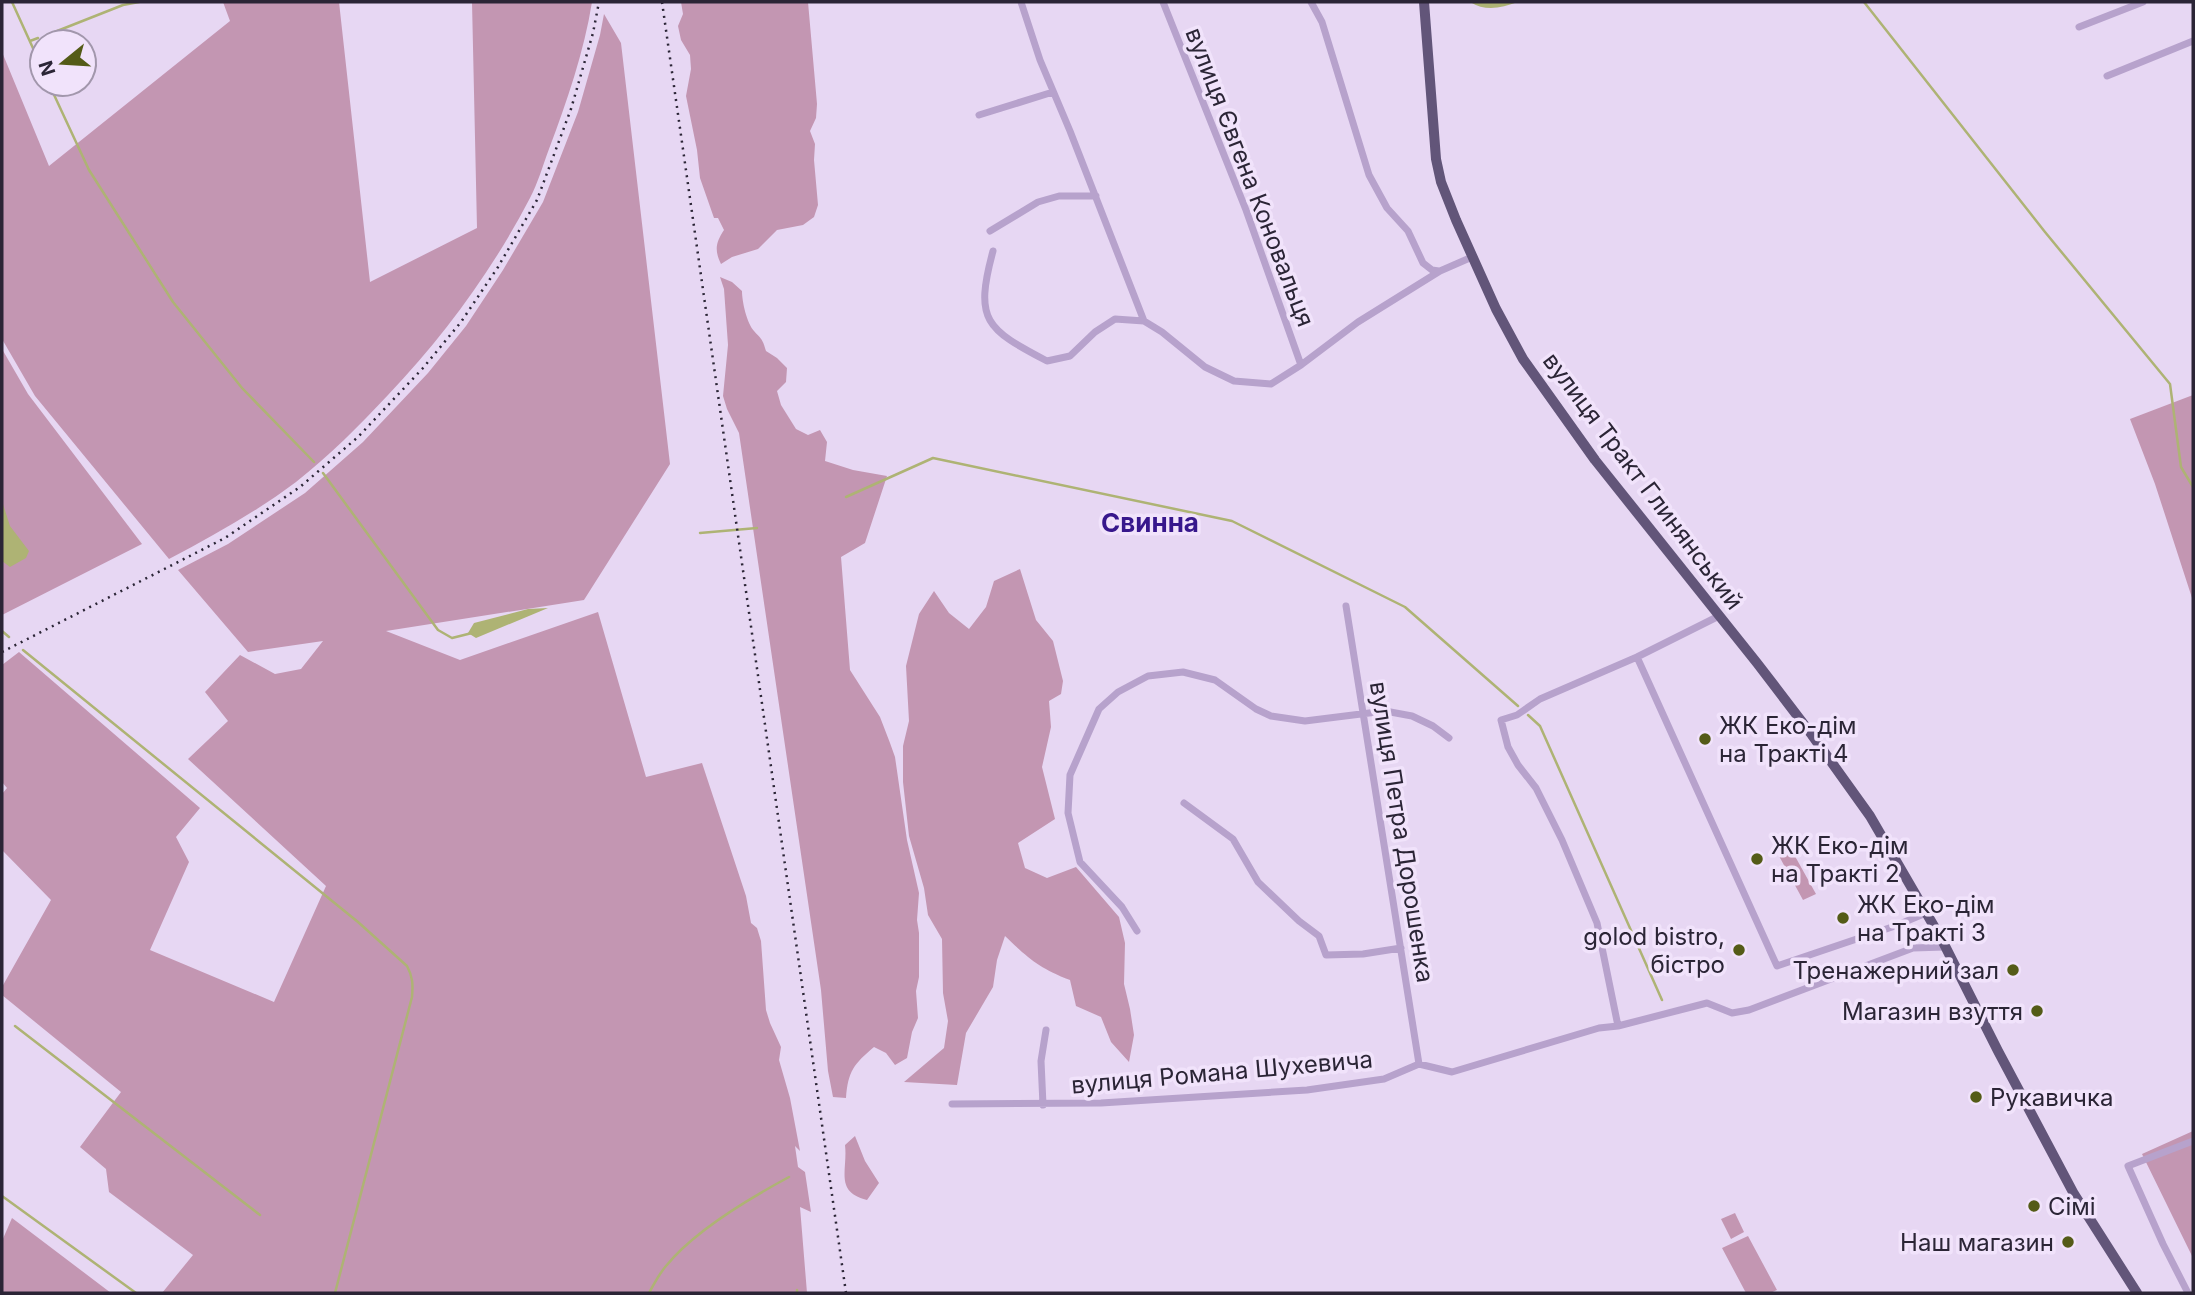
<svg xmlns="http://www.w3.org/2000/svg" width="2195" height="1295" viewBox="0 0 2195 1295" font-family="Inter,sans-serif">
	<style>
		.green { fill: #c396b2 }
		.water { fill: #aeb374 }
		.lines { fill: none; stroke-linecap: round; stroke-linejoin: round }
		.stream { stroke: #aeb374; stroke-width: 2.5 }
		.street { stroke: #b7a2cc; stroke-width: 7 }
		.primary { stroke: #625579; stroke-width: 10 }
		.rail { stroke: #2b2536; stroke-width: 2.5; stroke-dasharray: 2 5; stroke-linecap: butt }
		.poi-dot { fill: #545b17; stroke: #f1e3fb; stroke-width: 2.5 }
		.labels { text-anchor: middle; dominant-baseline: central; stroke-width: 7; stroke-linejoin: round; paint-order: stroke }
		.street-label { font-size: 24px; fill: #2b2536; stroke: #f1e3fb }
		.poi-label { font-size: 24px; fill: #2b2536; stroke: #f1e3fb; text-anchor: start }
		.neighbourhood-label { font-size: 26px; font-weight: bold; fill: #37178c; stroke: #f1e3fb }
	</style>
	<rect width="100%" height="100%" fill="#e7d7f3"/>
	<!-- green -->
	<path class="green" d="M 223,2 L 339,2 L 370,282 L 477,228 L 472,2 L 592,2 C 584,52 567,101 549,149 C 543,165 538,183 530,198 C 492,271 444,336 388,395 C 359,426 329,456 296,482 C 256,512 213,536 169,559 L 35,396 L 2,339 L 2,52 L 49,166 L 230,21 Z
		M 681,2 L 808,2 L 817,104 L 816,118 L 810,131 L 815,144 L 814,160 L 818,205 L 814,217 L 803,225 L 777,230 L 758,249 L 732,257 L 721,264 C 714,250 716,242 724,230 L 718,218 L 714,218 L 700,178 L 697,150 L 686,96 L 691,69 L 690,55 L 681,40 L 678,26 L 683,14 Z
		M 604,14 L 621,43 L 670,464 L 584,600 L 386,631 L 460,660 L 598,612 L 646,777 L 702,763 L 746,896 L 751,923 L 757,928 L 761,941 L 766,1010 L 770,1023 L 781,1047 L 779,1060 L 790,1098 L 800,1151 L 795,1146 L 798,1167 L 805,1172 L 811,1212 L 800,1207 L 807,1293 L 162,1293 L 193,1255 L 109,1192 L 106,1169 L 80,1147 L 121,1092 L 2,995 L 2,987 L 51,900 L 2,850 L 2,794 L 7,788 L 2,782 L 2,665 L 19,652 L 200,808 L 176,837 L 189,862 L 150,950 L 274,1002 L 326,886 L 188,759 L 228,721 L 205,692 L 240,655 L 275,674 L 301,669 L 323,641 L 248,652 L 178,570 L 228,544 L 305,493 L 363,442 L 428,373 L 466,326 L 503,270 L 543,202 L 578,112 L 600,35 Z
		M 720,277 L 732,282 L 742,291 C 742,302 747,323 754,331 C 762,340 762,338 766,351 L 777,358 L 787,368 L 786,382 L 777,391 L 781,405 L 796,429 L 808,435 L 820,430 L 827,442 L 825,461 L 853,470 L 887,476 L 865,543 L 841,557 L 850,670 L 880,717 L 890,743 L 895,757 L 907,840 L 919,893 L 917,920 L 919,933 L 919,977 L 916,991 L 918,1018 L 912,1032 L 907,1058 L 895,1065 L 886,1053 L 874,1047 C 854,1064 848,1071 846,1098 L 833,1097 L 828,1071 L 821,990 L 739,433 L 727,409 L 723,396 L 728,345 L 724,289 Z
		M 2,349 L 28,394 L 142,544 L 2,615 Z
		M 2193,395 L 2193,601 L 2155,484 L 2130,419 Z
		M 1020,569 L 1036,620 L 1053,641 L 1063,681 L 1061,694 L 1049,701 L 1051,727 L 1042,767 L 1055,819 L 1018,843 L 1025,868 L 1047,878 L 1076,867 L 1119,917 L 1125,943 L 1124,984 L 1130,1009 L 1134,1035 L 1129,1062 L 1111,1042 L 1101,1017 L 1076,1006 L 1070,980 C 1039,968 1028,958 1005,936 L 997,960 L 993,987 L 966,1033 L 957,1085 L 904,1082 L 944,1048 L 948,1021 L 943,993 L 942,939 L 928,915 L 924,888 L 909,836 L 903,782 L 903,746 L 909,721 L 906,666 L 919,614 L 934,591 L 949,613 L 969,629 L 986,607 L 994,581 Z
		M 1791,849 L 1816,894 L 1803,900 L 1779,856 Z
		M 2193,1131 L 2193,1258 L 2142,1154 Z
		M 855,1136 L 865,1161 L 879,1183 L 867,1200 C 834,1192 848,1170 845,1145 Z
		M 1735,1213 L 1744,1232 L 1731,1239 L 1721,1219 Z
		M 12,1218 L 111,1293 L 2,1293 L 2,1241 Z
		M 1748,1236 L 1777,1290 L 1770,1293 L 1746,1293 L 1722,1248 Z"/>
	<!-- water -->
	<path class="water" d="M 1470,2 L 1518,2 C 1501,8 1486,12 1470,2 Z
		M 2,501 L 10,526 L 29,551 L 26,558 L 10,567 L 2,561 Z
		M 548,608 L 476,638 L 468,633 L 474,623 L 528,609 Z"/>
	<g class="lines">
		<!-- stream -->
		<path class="stream" d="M 12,2 L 42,68
			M 1864,2 L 2045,232 L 2170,384 L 2181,467 L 2193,487
			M 47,35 L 123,5 L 139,2
			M 30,41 L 38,38
			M 49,84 L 89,170 L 173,302 L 242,388 L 314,462
			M 323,473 L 438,630 L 452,638 L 472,633
			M 846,497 L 933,458 L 1232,521 L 1405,607 L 1518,706
			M 700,533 L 757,528
			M 2,631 L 9,637
			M 23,650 L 358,922 L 407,966 C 413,977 413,985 412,997 L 335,1293
			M 1528,715 L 1540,726 L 1662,1000
			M 15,1026 L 260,1215
			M 2,1196 L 136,1293
			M 649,1293 C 654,1284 659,1274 666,1266 C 694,1231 750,1198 789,1177
			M 797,1293 L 797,1290"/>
		<!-- street -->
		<path class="street" d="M 1021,2 L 1040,60 L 1070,131 L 1144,321
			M 1163,2 L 1246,210 L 1301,365
			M 1311,2 L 1322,22 L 1369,175 L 1387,208 L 1408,231 L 1423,263 L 1432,270 L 1439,271
			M 2079,27 L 2143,2
			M 2107,76 L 2193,41
			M 979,115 L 1053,92
			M 990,231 L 1038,202 L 1059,196 L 1096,196
			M 993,251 C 974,321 986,329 1047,361 L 1070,356 L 1095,332 L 1115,319 L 1144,321 L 1162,332 L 1205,367 L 1234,381 L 1271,384 L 1301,365 L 1358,322 L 1440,271 L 1472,257
			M 1346,606 L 1419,1064
			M 1637,657 L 1777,966 L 1895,926 L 1926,913
			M 1184,803 L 1233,839 L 1258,882 L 1299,921 L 1319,936 L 1326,955 L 1363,954 L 1401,948
			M 1137,931 L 1122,907 L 1080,862 L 1068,813 L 1070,775 L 1099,709 L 1118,692 L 1148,676 L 1183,672 L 1215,680 L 1256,709 L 1271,716 L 1305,721 L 1385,711 L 1412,716 L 1433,726 L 1449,738
			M 1618,1026 L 1597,923 L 1562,840 L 1536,788 L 1518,765 L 1508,747 L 1501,720 L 1517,715 L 1540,699 L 1637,657 L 1719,616
			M 952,1104 L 1101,1103 L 1307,1090 L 1384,1079 L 1419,1064 L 1452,1072 L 1599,1028 L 1618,1026 L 1707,1003 L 1732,1013 L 1749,1010 L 1913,948 L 1945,947
			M 1043,1105 L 1041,1061 L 1046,1030
			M 2188,1293 L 2163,1244 L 2128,1166 L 2193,1141"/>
		<!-- primary -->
		<path class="primary" d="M 1424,2 L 1436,159 L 1441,182 L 1456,220 L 1496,309 L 1523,359 L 1595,460 L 1757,663 L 1812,735 L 1870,816 L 1942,940 L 1998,1051 L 2074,1194 L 2137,1293"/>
		<!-- rail -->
		<path class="rail" d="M 662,2 L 846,1293
			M 2,652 L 225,538 L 300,487 L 358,437 L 423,368 L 461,322 L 498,267 L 537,200 L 571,109 L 593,33 L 599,2"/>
	</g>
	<!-- markers -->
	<g class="poi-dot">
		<circle cx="1705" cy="739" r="7"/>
		<circle cx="1757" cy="859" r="7"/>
		<circle cx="1843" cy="918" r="7"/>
		<circle cx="1739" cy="950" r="7"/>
		<circle cx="2013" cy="970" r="7"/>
		<circle cx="2037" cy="1011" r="7"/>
		<circle cx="1976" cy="1097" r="7"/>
		<circle cx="2034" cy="1206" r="7"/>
		<circle cx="2068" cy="1242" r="7"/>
	</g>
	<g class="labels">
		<!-- street labels -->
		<g class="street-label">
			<text transform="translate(1250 177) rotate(69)">вулиця Євгена Коновальця</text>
			<text transform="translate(1643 481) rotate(53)">вулиця Тракт Глинянський</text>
			<text transform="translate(1402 832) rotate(81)">вулиця Петра Дорошенка</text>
			<text transform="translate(1222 1072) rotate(-5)">вулиця Романа Шухевича</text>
		</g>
		<!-- poi labels -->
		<g class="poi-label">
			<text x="1719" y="725">ЖК Еко-дім<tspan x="1719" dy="28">на Тракті 4</tspan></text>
			<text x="1771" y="845">ЖК Еко-дім<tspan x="1771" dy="28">на Тракті 2</tspan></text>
			<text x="1857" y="904">ЖК Еко-дім<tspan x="1857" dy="28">на Тракті 3</tspan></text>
			<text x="1725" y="936" text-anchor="end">golod bistro,<tspan x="1725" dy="28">бістро</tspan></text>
			<text x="1999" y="970" text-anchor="end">Тренажерний зал</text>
			<text x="2023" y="1011" text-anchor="end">Магазин взуття</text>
			<text x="1990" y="1097">Рукавичка</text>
			<text x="2048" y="1206">Сімі</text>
			<text x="2054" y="1242" text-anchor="end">Наш магазин</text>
		</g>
		<!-- neighbourhood labels -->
		<g class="neighbourhood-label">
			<text x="1150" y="522">Свинна</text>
		</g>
	</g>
	<!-- border -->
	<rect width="2195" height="1295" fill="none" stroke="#2b2536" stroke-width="7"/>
	<!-- north arrow -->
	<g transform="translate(63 63) rotate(252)"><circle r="33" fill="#f1e3fb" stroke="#a297ac" stroke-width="2"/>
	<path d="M0-5L12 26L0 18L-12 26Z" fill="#545b17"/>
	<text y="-10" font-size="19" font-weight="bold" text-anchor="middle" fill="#2b2536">N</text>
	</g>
</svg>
